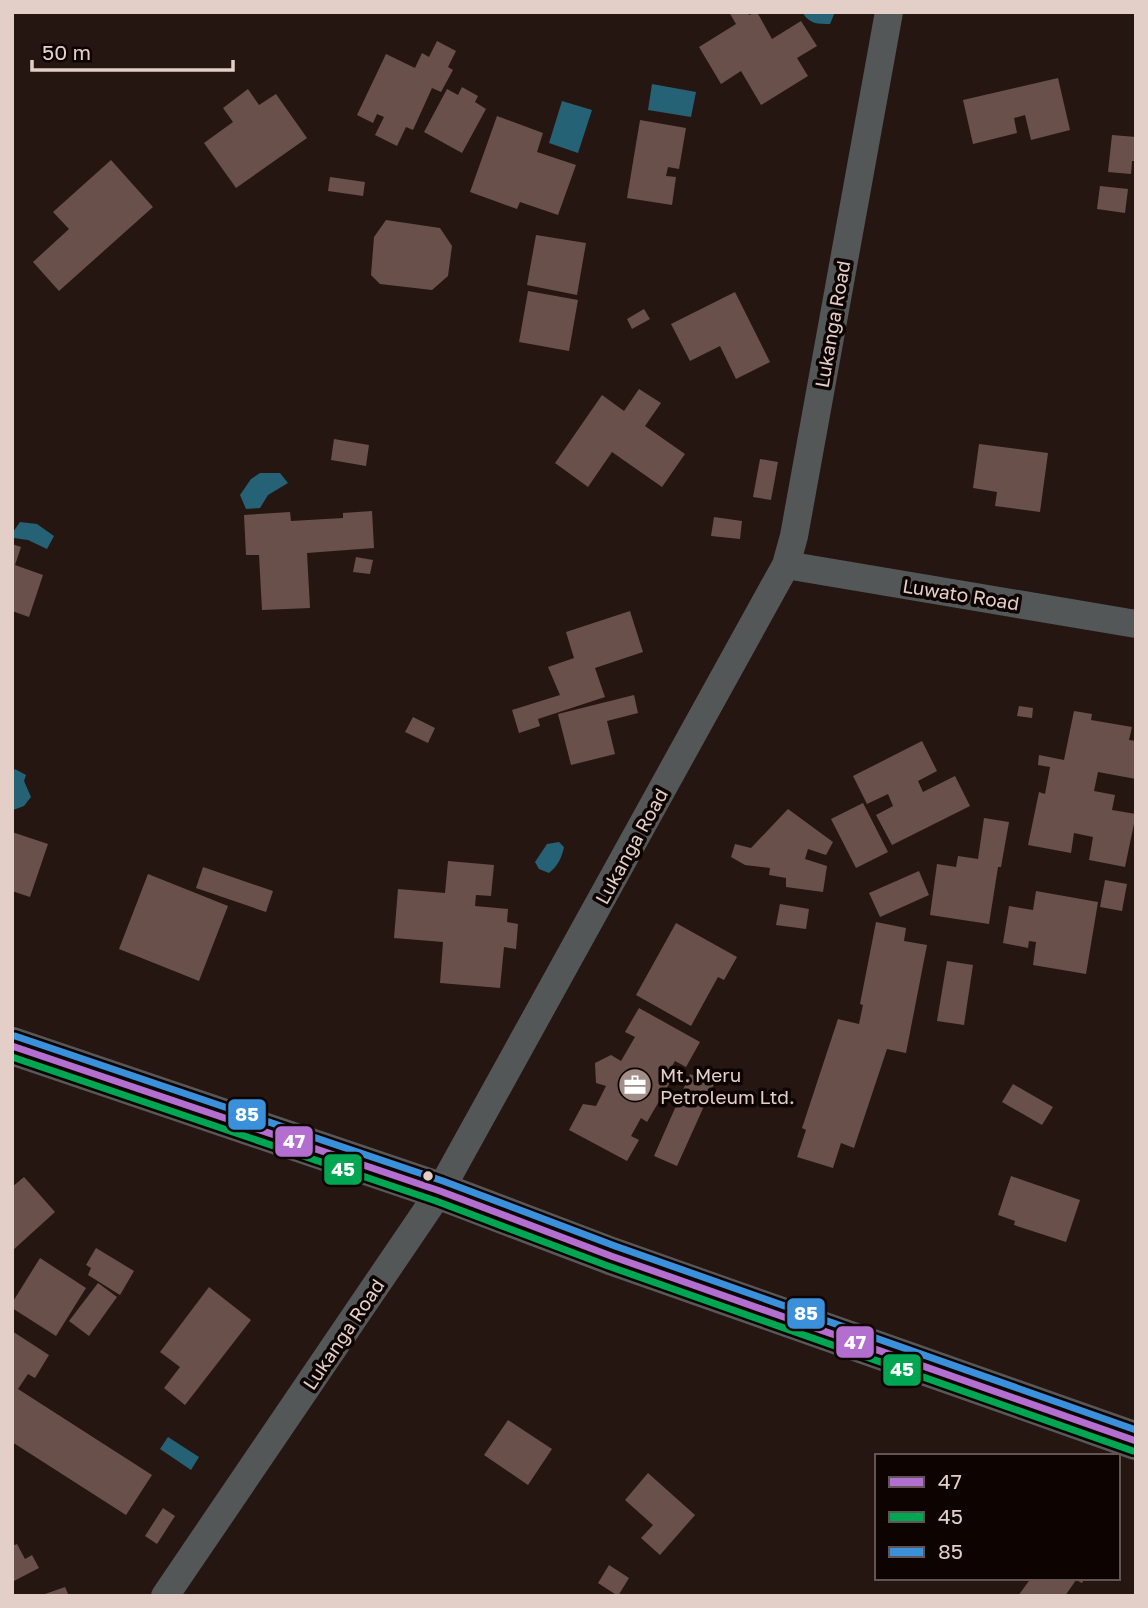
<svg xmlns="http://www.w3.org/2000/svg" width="1148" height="1608" viewBox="0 0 1148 1608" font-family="'Golos Text',sans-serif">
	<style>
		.water { fill: #266275 }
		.building { fill: #6a504a }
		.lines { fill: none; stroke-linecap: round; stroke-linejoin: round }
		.street { stroke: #545758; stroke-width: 28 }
		.secondary { stroke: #585859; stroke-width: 38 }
		.bus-1-casing { stroke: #0d0402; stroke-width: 12 }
		.bus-2-casing { stroke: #0d0402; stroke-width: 12 }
		.bus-3-casing { stroke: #0d0402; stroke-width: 12 }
		.bus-1 { stroke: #b36fd0; stroke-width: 7 }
		.bus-2 { stroke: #00a651; stroke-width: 7 }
		.bus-3 { stroke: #3a90db; stroke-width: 7 }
		.bus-dot { fill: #e3cec8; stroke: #0d0402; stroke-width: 2.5 }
		.labels { text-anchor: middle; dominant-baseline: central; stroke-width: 7; stroke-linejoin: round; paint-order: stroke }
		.street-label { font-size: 19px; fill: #e3cec8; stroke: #0d0402 }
		.poi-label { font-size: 19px; fill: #e3cec8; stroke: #0d0402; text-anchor: start }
		.line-badge { stroke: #0d0402; stroke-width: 2.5 }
		.badge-label { font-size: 19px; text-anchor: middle; font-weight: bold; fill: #fff }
	</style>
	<rect width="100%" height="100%" fill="#261612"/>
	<!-- water -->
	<path class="water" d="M 788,12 L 835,12 L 830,24 C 818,24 809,24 803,13 L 789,14 Z
		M 652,84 L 696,92 L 691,117 L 648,110 Z
		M 562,101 L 592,110 L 578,153 L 549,143 Z
		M 260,473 L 280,473 L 288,483 L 268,495 L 260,508 L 246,509 L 240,495 L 251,479 Z
		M 20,522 L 37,524 L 54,536 L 47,549 L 28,540 L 14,538 L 13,532 Z
		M 15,769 L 26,775 L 24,781 L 31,797 L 24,806 L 13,810 L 12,773 Z
		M 559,842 L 564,847 C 562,857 558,866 549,873 L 539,869 L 535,862 L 547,844 Z
		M 168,1437 L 199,1457 L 191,1470 L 160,1449 Z"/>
	<!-- building -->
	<path class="building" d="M 729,12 L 747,12 L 749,15 L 757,12 L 772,39 L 801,21 L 817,46 L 797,58 L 808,76 L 761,105 L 741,71 L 721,84 L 699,47 L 736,24 Z
		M 437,41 L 456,51 L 448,67 L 453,70 L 441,92 L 432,88 L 413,130 L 406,127 L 397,146 L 375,135 L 384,117 L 377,114 L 373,123 L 357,115 L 386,54 L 415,68 L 422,53 L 429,57 Z
		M 1058,78 L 1070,130 L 1031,140 L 1025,115 L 1014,118 L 1017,133 L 973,144 L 963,100 Z
		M 462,87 L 478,96 L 475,102 L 486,109 L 462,153 L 424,132 L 447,89 L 458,95 Z
		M 248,89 L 259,105 L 276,94 L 307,138 L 236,188 L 204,143 L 233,122 L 223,108 Z
		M 497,116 L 543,133 L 537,152 L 576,165 L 558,215 L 520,202 L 517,209 L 470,192 Z
		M 640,120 L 686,128 L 679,169 L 668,167 L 666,176 L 676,177 L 672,205 L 627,198 Z
		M 1112,135 L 1136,137 L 1136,161 L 1132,161 L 1131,174 L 1108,172 Z
		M 111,160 L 153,207 L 59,291 L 33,262 L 69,229 L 53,212 Z
		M 330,177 L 365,182 L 363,196 L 328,191 Z
		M 1100,186 L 1128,189 L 1125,213 L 1097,209 Z
		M 386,220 L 440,228 L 452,246 L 448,276 L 432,290 L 380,284 L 371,275 L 374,237 Z
		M 536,235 L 586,243 L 577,295 L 527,285 Z
		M 528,291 L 578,300 L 569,351 L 519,342 Z
		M 735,292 L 770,362 L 736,379 L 720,346 L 690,361 L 671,324 Z
		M 644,309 L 650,319 L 632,329 L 627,319 Z
		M 639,389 L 661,403 L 645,426 L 685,454 L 662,487 L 612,452 L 588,487 L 555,463 L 602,395 L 624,411 Z
		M 334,439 L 369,445 L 366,466 L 331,460 Z
		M 979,444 L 1048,453 L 1040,512 L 995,506 L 997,492 L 973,488 Z
		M 760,459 L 778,462 L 771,500 L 753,497 Z
		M 372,511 L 374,548 L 307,553 L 310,608 L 262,610 L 259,555 L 246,555 L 244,515 L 290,512 L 291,521 L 343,518 L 343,513 Z
		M 714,517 L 742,521 L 740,539 L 711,536 Z
		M 12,544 L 21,547 L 15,565 L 43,575 L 29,617 L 12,611 Z
		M 356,557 L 373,560 L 370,574 L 353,572 Z
		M 630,611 L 643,652 L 595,668 L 605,697 L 538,719 L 540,726 L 519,733 L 512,710 L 560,695 L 548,667 L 574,658 L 566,632 Z
		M 634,695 L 638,713 L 607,721 L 615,754 L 571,765 L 558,714 Z
		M 1019,706 L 1033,708 L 1032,718 L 1017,716 Z
		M 1074,711 L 1092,714 L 1091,720 L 1132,727 L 1129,740 L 1136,741 L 1136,779 L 1098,772 L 1094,791 L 1115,795 L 1112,810 L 1136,814 L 1125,867 L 1089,860 L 1093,837 L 1074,833 L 1071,853 L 1028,845 L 1039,792 L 1045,794 L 1050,767 L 1038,765 L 1039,755 L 1064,760 Z
		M 413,717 L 435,728 L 428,743 L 405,732 Z
		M 922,741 L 937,771 L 918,781 L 923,792 L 955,776 L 970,806 L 892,845 L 876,815 L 893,806 L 888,794 L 867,804 L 853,776 Z
		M 863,803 L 888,852 L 856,868 L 831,819 Z
		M 788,809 L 833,842 L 826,855 L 808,849 L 805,859 L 827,866 L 823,892 L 786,887 L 786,878 L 769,875 L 770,868 L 745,865 L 731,857 L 735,844 L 751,848 Z
		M 984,818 L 1009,822 L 1001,867 L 998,867 L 989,924 L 930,915 L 937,864 L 956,867 L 958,856 L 978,859 Z
		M 12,832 L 48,844 L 30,897 L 12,891 Z
		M 448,861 L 494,865 L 491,896 L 476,895 L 475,906 L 508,909 L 507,922 L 518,924 L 516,949 L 504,947 L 500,988 L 440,983 L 443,942 L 394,938 L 398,889 L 445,893 Z
		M 203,867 L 273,891 L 266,912 L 196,888 Z
		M 919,871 L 929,895 L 880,917 L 869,893 Z
		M 148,874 L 228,906 L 199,981 L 119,949 Z
		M 1105,880 L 1127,884 L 1122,911 L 1100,907 Z
		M 1036,891 L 1098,902 L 1086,974 L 1033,965 L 1036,942 L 1029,941 L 1028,948 L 1003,943 L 1009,906 L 1033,910 Z
		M 780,904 L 809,909 L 806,929 L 776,925 Z
		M 876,922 L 906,928 L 904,941 L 927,945 L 906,1053 L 887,1049 L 854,1148 L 841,1143 L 833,1168 L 797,1157 L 806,1130 L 802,1128 L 838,1019 L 859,1024 L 863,1005 L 860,1004 Z
		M 676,923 L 737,957 L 724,980 L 718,977 L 691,1026 L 636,995 Z
		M 947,961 L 973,965 L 964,1025 L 937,1021 Z
		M 639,1008 L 700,1042 L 686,1067 L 675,1061 L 667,1075 L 672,1079 L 647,1122 L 641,1118 L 631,1136 L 639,1140 L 627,1161 L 569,1130 L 583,1104 L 596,1106 L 606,1086 L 596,1083 L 595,1063 L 611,1055 L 621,1061 L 635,1037 L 625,1032 Z
		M 690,1074 L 714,1084 L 677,1166 L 654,1156 Z
		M 1013,1084 L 1053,1107 L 1042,1125 L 1002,1102 Z
		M 1011,1176 L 1080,1200 L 1066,1242 L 1014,1225 L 1015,1221 L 998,1215 Z
		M 24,1177 L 55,1212 L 12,1251 L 12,1187 Z
		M 96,1248 L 134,1271 L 120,1295 L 88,1275 L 91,1268 L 86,1265 Z
		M 40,1258 L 86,1288 L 56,1336 L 12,1308 L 12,1303 Z
		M 98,1283 L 117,1297 L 89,1336 L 69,1321 Z
		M 209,1287 L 251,1320 L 185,1405 L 164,1388 L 180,1367 L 160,1352 Z
		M 12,1331 L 49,1355 L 35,1378 L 28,1374 L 18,1389 L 152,1475 L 126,1515 L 12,1442 Z
		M 508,1420 L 552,1449 L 528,1485 L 484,1455 Z
		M 648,1473 L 695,1515 L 660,1555 L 641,1538 L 653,1525 L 625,1500 Z
		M 163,1508 L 175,1516 L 157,1544 L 145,1536 Z
		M 17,1544 L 25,1559 L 32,1555 L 39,1568 L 12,1582 L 12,1546 Z
		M 609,1565 L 629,1578 L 618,1596 L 598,1583 Z
		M 1031,1578 L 1085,1578 L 1082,1583 L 1076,1580 L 1065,1596 L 1018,1596 Z
		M 65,1587 L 69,1596 L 45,1596 L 45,1594 Z"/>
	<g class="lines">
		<!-- street -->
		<path class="street" d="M 786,565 L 1136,624
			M 165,1596 L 440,1191 L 786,565 L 794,536 L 889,12"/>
		<!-- secondary -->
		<path class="secondary" d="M 12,1046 L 440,1191 L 611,1256 L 1136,1441"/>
		<!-- bus-1 casing -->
		<g class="bus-1-casing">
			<path id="bus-1" d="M 12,1046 L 440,1191 L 611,1256 L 1136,1441"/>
		</g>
		<!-- bus-2 casing -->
		<g class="bus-2-casing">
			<path id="bus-2" d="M 12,1057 L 436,1201 L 608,1266 L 1133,1451"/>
		</g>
		<!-- bus-3 casing -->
		<g class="bus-3-casing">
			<path id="bus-3" d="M 15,1036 L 443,1181 L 615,1246 L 1136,1430"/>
		</g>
		<!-- bus-1 -->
		<use href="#bus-1" class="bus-1"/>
		<!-- bus-2 -->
		<use href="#bus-2" class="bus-2"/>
		<!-- bus-3 -->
		<use href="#bus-3" class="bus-3"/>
	</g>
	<!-- icons -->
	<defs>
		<g id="office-disc" transform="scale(1.75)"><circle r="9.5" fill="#a18e88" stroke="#0d0402"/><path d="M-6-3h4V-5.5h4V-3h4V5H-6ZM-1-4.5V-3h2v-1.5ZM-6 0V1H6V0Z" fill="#fff"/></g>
	</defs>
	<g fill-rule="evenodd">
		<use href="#office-disc" x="635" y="1085"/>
	</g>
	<!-- markers -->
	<circle class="bus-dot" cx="428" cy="1176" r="6"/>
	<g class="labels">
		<!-- street labels -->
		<g class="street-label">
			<text transform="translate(832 324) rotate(-80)">Lukanga Road</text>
			<text transform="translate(961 594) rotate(9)">Luwato Road</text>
			<text transform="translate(631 846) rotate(-61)">Lukanga Road</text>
			<text transform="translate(343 1334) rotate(-56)">Lukanga Road</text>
		</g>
		<!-- poi labels -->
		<g class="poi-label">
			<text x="660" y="1074">Mt. Meru<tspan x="660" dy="22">Petroleum Ltd.</tspan></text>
		</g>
	</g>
	<g class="line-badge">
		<rect x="227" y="1098" width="40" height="33" rx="7" fill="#3a90db"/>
		<rect x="274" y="1125" width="40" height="33" rx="7" fill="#b36fd0"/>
		<rect x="323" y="1153" width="40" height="33" rx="7" fill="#00a651"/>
		<rect x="786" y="1297" width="40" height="33" rx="7" fill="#3a90db"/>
		<rect x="835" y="1325" width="40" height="34" rx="7" fill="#b36fd0"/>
		<rect x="882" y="1353" width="40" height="34" rx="7" fill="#00a651"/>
	</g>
	<g class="badge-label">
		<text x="247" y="1121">85</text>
		<text x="294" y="1148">47</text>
		<text x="343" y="1176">45</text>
		<text x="806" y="1320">85</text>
		<text x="855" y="1349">47</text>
		<text x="902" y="1376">45</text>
	</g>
	<!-- border -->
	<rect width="1148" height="1608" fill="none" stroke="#e3cec8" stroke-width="28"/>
	<!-- legend -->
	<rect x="875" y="1454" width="245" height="126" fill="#0d0402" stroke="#635551" stroke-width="2"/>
	<rect x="889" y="1477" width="35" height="10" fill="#b36fd0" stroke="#635551" stroke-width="2"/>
	<text x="938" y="1489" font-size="21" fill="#e3cec8">47</text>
	<rect x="889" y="1512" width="35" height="10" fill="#00a651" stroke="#635551" stroke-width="2"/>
	<text x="938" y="1524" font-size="21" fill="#e3cec8">45</text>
	<rect x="889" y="1547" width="35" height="10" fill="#3a90db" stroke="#635551" stroke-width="2"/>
	<text x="938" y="1559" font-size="21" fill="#e3cec8">85</text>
	<!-- scale -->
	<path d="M32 60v10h201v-10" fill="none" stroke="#e3cec8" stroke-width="3.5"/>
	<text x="42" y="60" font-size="21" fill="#e3cec8" stroke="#0d0402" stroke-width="5" paint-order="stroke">50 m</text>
</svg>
